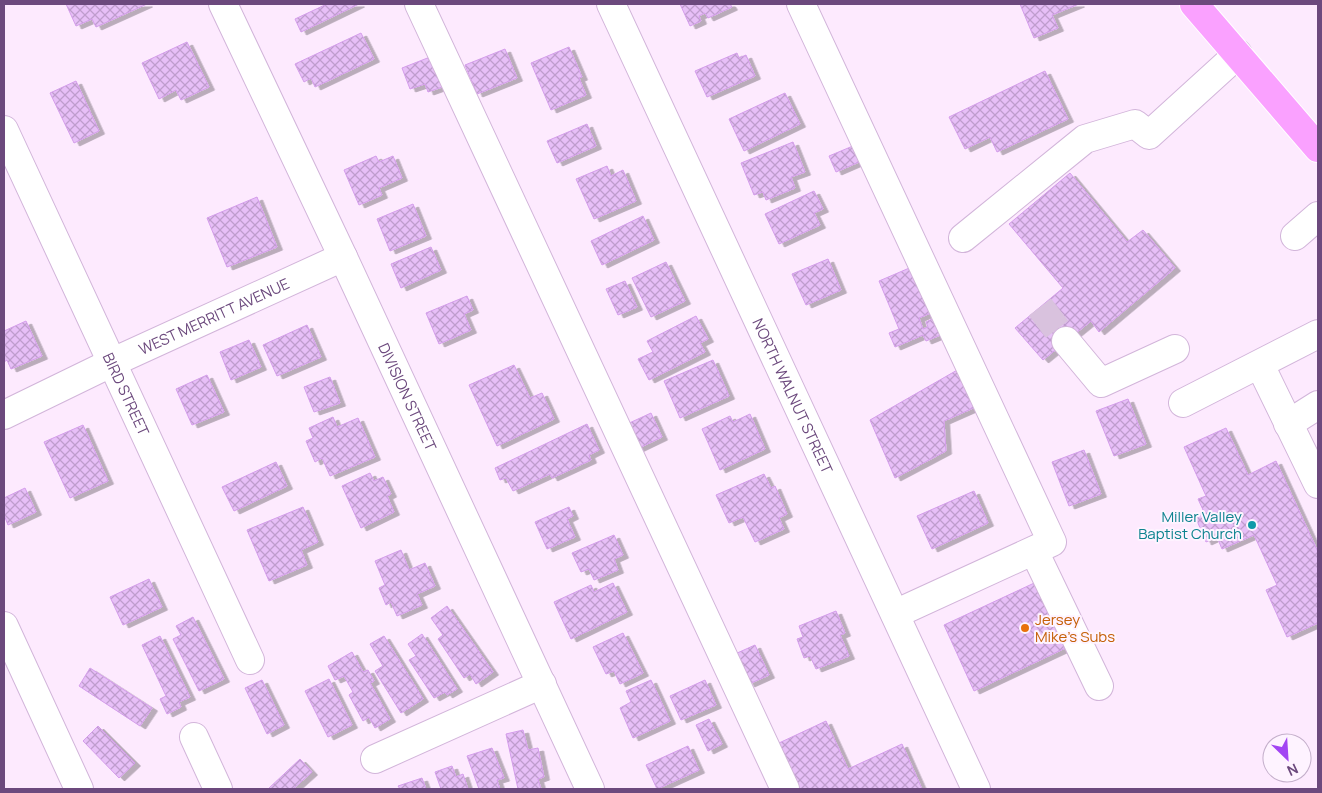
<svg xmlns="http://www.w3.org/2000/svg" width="1322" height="793" viewBox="0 0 1322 793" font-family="Manrope,sans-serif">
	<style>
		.building { fill: url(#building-cross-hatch); stroke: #d49deb; filter: url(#shadow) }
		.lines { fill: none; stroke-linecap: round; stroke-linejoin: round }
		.minor-tunnel { stroke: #d9c2de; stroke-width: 28; stroke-dasharray: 28 14; stroke-linecap: butt }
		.minor-casing { stroke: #d2b5da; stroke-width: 30 }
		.major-casing { stroke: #fff; stroke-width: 30 }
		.minor { stroke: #fff; stroke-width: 28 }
		.major { stroke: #faa1ff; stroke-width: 28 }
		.culture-dot { fill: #0f9aa8; stroke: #fef3ff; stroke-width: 2 }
		.food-dot { fill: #e8710a; stroke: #fef3ff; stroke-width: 2 }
		.labels { text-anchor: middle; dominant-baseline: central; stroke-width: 4; stroke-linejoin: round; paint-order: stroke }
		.street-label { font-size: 15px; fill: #6c497d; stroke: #fef3ff }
		.culture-label { font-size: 15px; fill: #0d838f; stroke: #fef3ff; text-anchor: end }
		.food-label { font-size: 15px; fill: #c56008; stroke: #fef3ff; text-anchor: start }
	</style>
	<defs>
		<pattern id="building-cross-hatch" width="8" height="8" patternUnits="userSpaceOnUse" patternTransform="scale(1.25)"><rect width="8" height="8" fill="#e7bff7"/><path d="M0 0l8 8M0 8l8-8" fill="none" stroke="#bf9dcd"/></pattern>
		<filter id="shadow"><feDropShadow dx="5.5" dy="3" stdDeviation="0" flood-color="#0004"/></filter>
	</defs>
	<rect width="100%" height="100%" fill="#fdeafe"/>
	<!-- building -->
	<path class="building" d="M 66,4 L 147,4 L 96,27 L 92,19 L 76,26 Z
		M 327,4 L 359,4 L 301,32 L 295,19 Z
		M 680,4 L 730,4 L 732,7 L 708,18 L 705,13 L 699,16 L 701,21 L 690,26 Z
		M 1020,4 L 1079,4 L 1052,15 L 1058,28 L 1034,38 Z
		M 361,33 L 374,59 L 315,87 L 311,78 L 304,82 L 295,64 Z
		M 187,42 L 209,87 L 181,100 L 176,90 L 159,99 L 142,63 Z
		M 569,47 L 582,77 L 579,78 L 586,95 L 551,110 L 531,63 Z
		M 505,49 L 517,78 L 477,94 L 465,65 Z
		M 737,53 L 739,58 L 746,55 L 755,76 L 707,97 L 695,71 Z
		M 430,57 L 442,87 L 428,92 L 425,84 L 410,89 L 402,68 Z
		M 1045,71 L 1068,119 L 997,152 L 990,137 L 965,149 L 949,117 Z
		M 76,81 L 99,131 L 74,143 L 50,93 Z
		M 785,93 L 800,124 L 744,151 L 729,119 Z
		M 587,124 L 596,146 L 557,163 L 547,141 Z
		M 793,142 L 805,172 L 791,177 L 795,188 L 766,200 L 763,192 L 754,195 L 741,163 Z
		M 860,143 L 866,159 L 836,172 L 829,156 Z
		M 376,156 L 379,162 L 393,156 L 402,178 L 379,188 L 382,195 L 359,205 L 344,170 Z
		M 607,166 L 611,176 L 623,170 L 636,201 L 594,219 L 576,179 Z
		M 1070,173 L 1127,242 L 1143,230 L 1175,268 L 1099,332 L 1091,321 L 1043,360 L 1015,328 L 1063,288 L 1009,224 Z
		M 814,191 L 823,209 L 814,213 L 820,225 L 779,244 L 765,214 Z
		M 257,197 L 277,247 L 227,267 L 207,218 Z
		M 413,204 L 426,236 L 390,251 L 377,219 Z
		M 643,216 L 654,240 L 602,265 L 591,241 Z
		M 431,247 L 441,270 L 401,288 L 391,264 Z
		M 828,259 L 841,290 L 806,305 L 792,274 Z
		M 666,262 L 685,301 L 651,317 L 632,278 Z
		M 914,266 L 933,312 L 919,318 L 923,329 L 928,327 L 926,322 L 936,317 L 943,334 L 926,341 L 923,335 L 895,347 L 889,333 L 899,329 L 879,281 Z
		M 625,281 L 637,307 L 618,315 L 606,289 Z
		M 467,296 L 473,310 L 464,314 L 471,330 L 439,344 L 426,313 Z
		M 696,316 L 708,339 L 700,343 L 705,352 L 649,380 L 638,359 L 653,352 L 647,341 Z
		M 26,321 L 42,356 L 11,369 L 7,360 L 4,362 L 4,331 Z
		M 307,325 L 321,357 L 277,376 L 263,345 Z
		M 249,340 L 261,367 L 231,380 L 220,352 Z
		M 713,360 L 729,396 L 680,418 L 664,381 Z
		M 514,365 L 530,398 L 542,393 L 554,419 L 497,446 L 469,385 Z
		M 966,365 L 987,402 L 944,421 L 946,451 L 895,478 L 870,420 Z
		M 207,375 L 224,412 L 192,425 L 176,389 Z
		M 330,377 L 340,403 L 314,412 L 304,387 Z
		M 1128,399 L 1146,444 L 1114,456 L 1096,411 Z
		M 651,413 L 662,437 L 637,449 L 625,425 Z
		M 750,414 L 765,449 L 720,470 L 702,429 L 730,416 L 733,422 Z
		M 333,417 L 337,427 L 358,418 L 375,457 L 330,476 L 322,458 L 315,462 L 306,441 L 313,438 L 309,428 Z
		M 587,424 L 599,450 L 589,455 L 591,460 L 552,478 L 550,474 L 513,491 L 506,478 L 500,480 L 495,468 Z
		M 83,425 L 108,481 L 70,498 L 44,442 Z
		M 1226,428 L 1248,475 L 1276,461 L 1318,552 L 1318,623 L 1287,637 L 1266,590 L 1277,585 L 1254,535 L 1222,549 L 1217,537 L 1206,542 L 1195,516 L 1204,512 L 1198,499 L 1206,496 L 1184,447 Z
		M 1084,450 L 1101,494 L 1069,506 L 1052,462 Z
		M 276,462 L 287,486 L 234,511 L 222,487 Z
		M 370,473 L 374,481 L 383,477 L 391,494 L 387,496 L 394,512 L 361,528 L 342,486 Z
		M 764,474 L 771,488 L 775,486 L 787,514 L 779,518 L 784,529 L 755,542 L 743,517 L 729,523 L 716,495 Z
		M 25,488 L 36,512 L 8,525 L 4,515 L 4,498 Z
		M 974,491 L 988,523 L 932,549 L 917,516 Z
		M 303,507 L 318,542 L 301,550 L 307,565 L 269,581 L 247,530 Z
		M 569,507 L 573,516 L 567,519 L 575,537 L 547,549 L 535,522 Z
		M 614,535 L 623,555 L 614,559 L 618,570 L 594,580 L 589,569 L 581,572 L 572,553 Z
		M 401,550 L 409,570 L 425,563 L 435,586 L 417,594 L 422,605 L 397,616 L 391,602 L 386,605 L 379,588 L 385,585 L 375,561 Z
		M 1045,578 L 1072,645 L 974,691 L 944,625 Z
		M 149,579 L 162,607 L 123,625 L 110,597 Z
		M 613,583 L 627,612 L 571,639 L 554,602 L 591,585 L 594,592 Z
		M 447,606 L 493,672 L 476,684 L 470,674 L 464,678 L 438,639 L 443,635 L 431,618 Z
		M 836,611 L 845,633 L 840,635 L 849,656 L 816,669 L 810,656 L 804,658 L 797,639 L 803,637 L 799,626 Z
		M 193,617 L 224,679 L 199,691 L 173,639 L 181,635 L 176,626 Z
		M 623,633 L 643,673 L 620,684 L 614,671 L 606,674 L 593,647 Z
		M 422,634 L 457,689 L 447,695 L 445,692 L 434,698 L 409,660 L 416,656 L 408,644 Z
		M 160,636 L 190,697 L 179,702 L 181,707 L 167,714 L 160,699 L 166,696 L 142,645 Z
		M 384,636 L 423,699 L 401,713 L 375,671 L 383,666 L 370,644 Z
		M 755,645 L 769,675 L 749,684 L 735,654 Z
		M 352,652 L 363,672 L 368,670 L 374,681 L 370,683 L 390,719 L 375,728 L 369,717 L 363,721 L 349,695 L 353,692 L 344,676 L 335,680 L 328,666 Z
		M 90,668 L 152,708 L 140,726 L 79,686 Z
		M 329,679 L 352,725 L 328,737 L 305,691 Z
		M 262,680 L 284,725 L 267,734 L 245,688 Z
		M 651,680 L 670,721 L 633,738 L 620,708 L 631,702 L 626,691 Z
		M 705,680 L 716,705 L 681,720 L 670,696 Z
		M 709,719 L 722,744 L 708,751 L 696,725 Z
		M 826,721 L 848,769 L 902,744 L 922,789 L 800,789 L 779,743 Z
		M 98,726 L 135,763 L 119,778 L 83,741 Z
		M 523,730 L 528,750 L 538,748 L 544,777 L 538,779 L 541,789 L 518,789 L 506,734 Z
		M 688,746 L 699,770 L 657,789 L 646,765 Z
		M 492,748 L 504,778 L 497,780 L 500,789 L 479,789 L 467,756 Z
		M 300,759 L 312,772 L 293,789 L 268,789 Z
		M 452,766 L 456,777 L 463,774 L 468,789 L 441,789 L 435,772 Z
		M 422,778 L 426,789 L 400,789 L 398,786 Z"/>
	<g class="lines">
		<!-- minor-tunnel -->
		<path class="minor-tunnel" d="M 1040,307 L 1066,341"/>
		<!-- minor casing -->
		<g class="minor-casing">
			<g id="minor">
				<path id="s1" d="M 223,4 L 343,257 L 590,789"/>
				<path d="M 419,4 L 785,789"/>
				<path id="s2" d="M 611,4 L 976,789"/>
				<path d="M 801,4 L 1052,542 L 895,614"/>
				<path id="s3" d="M 4,130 L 250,660"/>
				<path d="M 1295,236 L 1318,216"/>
				<path d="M 963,238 L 1085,139 L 1135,124 L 1149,135 L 1238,54"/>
				<path d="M 1066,341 L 1101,383 L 1175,349"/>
				<path d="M 1260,365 L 1318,484"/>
				<path d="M 1183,403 L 1318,334"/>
				<path id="s4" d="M 4,415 L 113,362 L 343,257"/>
				<path d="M 1288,424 L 1318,405"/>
				<path d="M 1034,551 L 1099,686"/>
				<path d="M 4,626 L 79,789"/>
				<path d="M 194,737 L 218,789"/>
				<path d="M 375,759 L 542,684"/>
			</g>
		</g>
		<!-- major casing -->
		<g class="major-casing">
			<path id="major" d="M 1194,4 L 1318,148"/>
		</g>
		<!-- minor -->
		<use href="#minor" class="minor"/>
		<!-- major -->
		<use href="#major" class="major"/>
	</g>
	<!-- markers -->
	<circle class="culture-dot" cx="1252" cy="525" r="5"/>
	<circle class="food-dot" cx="1025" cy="628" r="5"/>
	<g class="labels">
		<!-- street labels -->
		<g class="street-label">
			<text stroke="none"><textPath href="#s4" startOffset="232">WEST MERRITT AVENUE</textPath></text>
			<text stroke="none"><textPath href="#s3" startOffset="291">BIRD STREET</textPath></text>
			<text stroke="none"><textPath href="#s1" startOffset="434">DIVISION STREET</textPath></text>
			<text stroke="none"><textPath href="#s2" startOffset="432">NORTH WALNUT STREET</textPath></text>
		</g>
		<!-- culture labels -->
		<g class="culture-label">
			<text x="1242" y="516">Miller Valley<tspan x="1242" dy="17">Baptist Church</tspan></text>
		</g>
		<!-- food labels -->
		<g class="food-label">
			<text x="1035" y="619">Jersey<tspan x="1035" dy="17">Mike's Subs</tspan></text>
		</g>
	</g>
	<!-- border -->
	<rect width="1322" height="793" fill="none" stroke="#6c497d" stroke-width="10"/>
	<!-- north arrow -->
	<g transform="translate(1287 758) rotate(155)"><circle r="24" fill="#fef3ff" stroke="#c4afcb"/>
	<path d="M0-4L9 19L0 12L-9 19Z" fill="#a245f3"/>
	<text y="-8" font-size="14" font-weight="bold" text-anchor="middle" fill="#6c497d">N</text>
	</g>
</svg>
